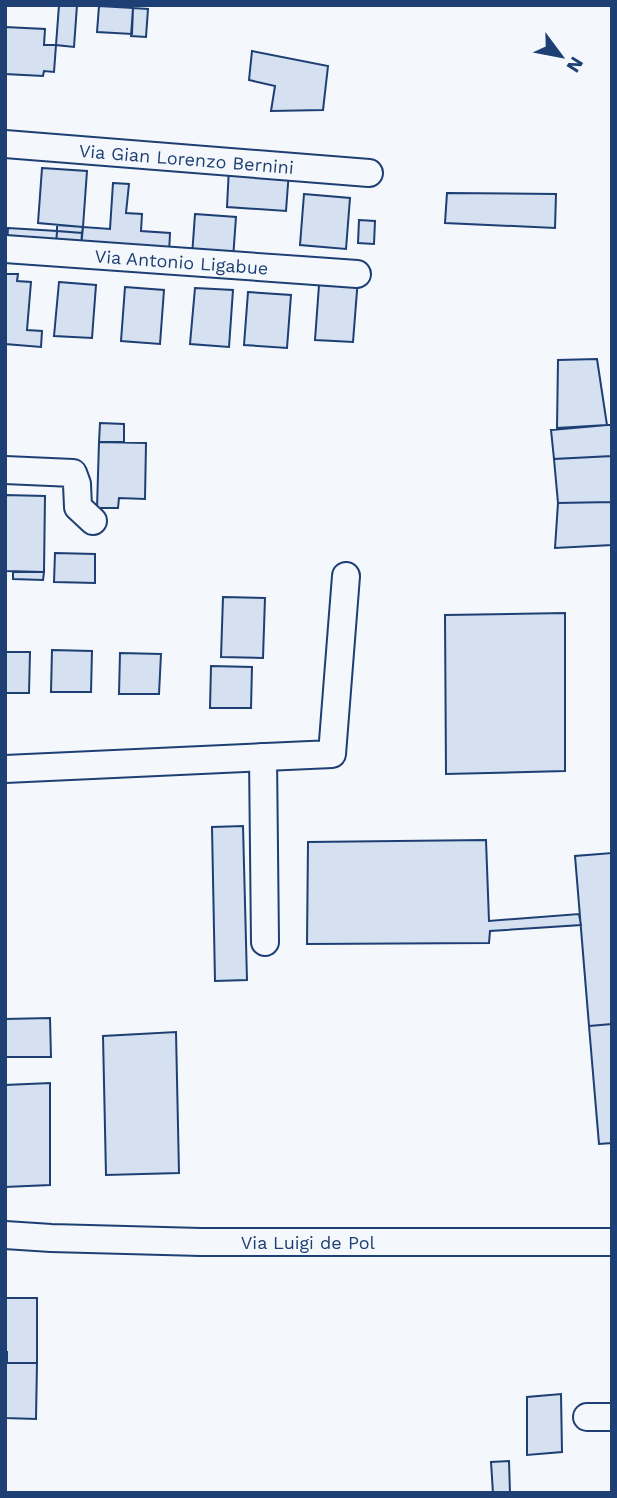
<svg xmlns="http://www.w3.org/2000/svg" width="617" height="1498" viewBox="0 0 617 1498" font-family="'Work Sans',sans-serif">
	<style>
		.building { fill: #d5e0f0; stroke: #1d3f73; stroke-width: 2 }
		.lines { fill: none; stroke-linecap: round; stroke-linejoin: round }
		.minor-casing { stroke: #1d3f73; stroke-width: 30 }
		.minor { stroke: #f4f7fb; stroke-width: 26 }
		.labels { text-anchor: middle; dominant-baseline: central; stroke-width: 5; stroke-linejoin: round; paint-order: stroke }
		.street-label { font-size: 18px; fill: #1d3f73; stroke: #f4f7fb }
	</style>
	<rect width="100%" height="100%" fill="#f4f7fb"/>
	<!-- building -->
	<path class="building" d="M 59,5 L 77,5 L 74,47 L 56,45 Z
		M 99,6 L 133,8 L 132,34 L 97,32 Z
		M 133,8 L 148,9 L 146,37 L 131,36 Z
		M 5,27 L 45,29 L 44,45 L 56,45 L 54,72 L 44,71 L 43,76 L 5,74 Z
		M 252,51 L 328,66 L 323,110 L 271,111 L 275,86 L 249,80 Z
		M 229,167 L 289,171 L 286,211 L 227,207 Z
		M 42,168 L 87,171 L 83,227 L 38,223 Z
		M 113,183 L 129,184 L 126,213 L 142,214 L 141,231 L 170,233 L 169,253 L 81,247 L 83,227 L 110,229 Z
		M 447,193 L 556,194 L 555,228 L 445,223 Z
		M 304,194 L 350,198 L 346,249 L 300,245 Z
		M 195,214 L 236,217 L 233,259 L 192,256 Z
		M 359,220 L 375,221 L 374,244 L 358,243 Z
		M 57,225 L 83,227 L 82,233 L 57,231 Z
		M 8,228 L 57,231 L 56,247 L 7,244 Z
		M 57,231 L 82,233 L 81,247 L 56,245 Z
		M 5,274 L 18,274 L 17,281 L 31,282 L 27,330 L 42,331 L 41,347 L 5,344 Z
		M 323,276 L 358,278 L 353,342 L 315,340 L 319,285 L 323,285 Z
		M 59,282 L 96,285 L 92,338 L 54,336 Z
		M 125,287 L 164,290 L 160,344 L 121,341 Z
		M 195,288 L 233,290 L 229,347 L 190,344 Z
		M 248,292 L 291,295 L 287,348 L 244,345 Z
		M 597,359 L 607,425 L 557,428 L 558,360 Z
		M 100,423 L 124,424 L 124,442 L 99,442 Z
		M 607,425 L 612,425 L 612,456 L 554,459 L 551,430 Z
		M 99,442 L 146,443 L 145,499 L 119,498 L 118,508 L 97,508 Z
		M 612,456 L 612,502 L 558,503 L 554,459 Z
		M 5,495 L 45,496 L 44,572 L 5,571 Z
		M 612,502 L 612,545 L 555,548 L 558,503 Z
		M 55,553 L 95,554 L 95,583 L 54,582 Z
		M 13,572 L 44,572 L 43,580 L 13,579 Z
		M 223,597 L 265,598 L 263,658 L 221,657 Z
		M 565,613 L 565,771 L 446,774 L 445,615 Z
		M 52,650 L 92,651 L 91,692 L 51,692 Z
		M 5,652 L 30,652 L 29,693 L 5,693 Z
		M 120,653 L 161,654 L 159,694 L 119,694 Z
		M 211,666 L 252,667 L 251,708 L 210,708 Z
		M 243,826 L 247,980 L 215,981 L 212,827 Z
		M 486,840 L 489,921 L 579,914 L 581,925 L 490,931 L 489,943 L 307,944 L 308,842 Z
		M 612,853 L 612,1024 L 589,1026 L 575,856 Z
		M 50,1018 L 51,1057 L 5,1057 L 5,1019 Z
		M 612,1024 L 612,1143 L 599,1144 L 589,1026 Z
		M 176,1032 L 179,1173 L 106,1175 L 103,1036 Z
		M 50,1083 L 50,1185 L 5,1187 L 5,1085 Z
		M 5,1298 L 37,1298 L 37,1363 L 7,1363 L 7,1352 L 5,1352 Z
		M 5,1363 L 37,1363 L 36,1419 L 5,1418 Z
		M 561,1394 L 562,1452 L 527,1455 L 527,1397 Z
		M 509,1461 L 510,1493 L 493,1493 L 491,1462 Z"/>
	<g class="lines">
		<!-- minor casing -->
		<g class="minor-casing">
			<g id="minor">
				<path id="s1" d="M 5,144 L 369,173"/>
				<path id="s2" d="M 5,249 L 357,274"/>
				<path d="M 5,470 L 73,473 L 77,484 L 78,507 L 93,521"/>
				<path d="M 263,757 L 265,942"/>
				<path d="M 5,769 L 332,754 L 346,576"/>
				<path id="s3" d="M 5,1235 L 51,1238 L 201,1242 L 612,1242"/>
				<path d="M 587,1417 L 612,1417"/>
			</g>
		</g>
		<!-- minor -->
		<use href="#minor" class="minor"/>
	</g>
	<g class="labels">
		<!-- street labels -->
		<g class="street-label">
			<text stroke="none"><textPath href="#s1" startOffset="182">Via Gian Lorenzo Bernini</textPath></text>
			<text stroke="none"><textPath href="#s2" startOffset="177">Via Antonio Ligabue</textPath></text>
			<text stroke="none"><textPath href="#s3" startOffset="303">Via Luigi de Pol</textPath></text>
		</g>
	</g>
	<!-- border -->
	<rect width="617" height="1498" fill="none" stroke="#1d3f73" stroke-width="14"/>
	<!-- north arrow -->
	<g transform="translate(561 56) rotate(122)" stroke="#f4f7fb" stroke-width="5" paint-order="stroke">
	<path d="M0-5L12 26L0 18L-12 26Z" fill="#1d3f73"/>
	<text y="-10" font-size="19" font-weight="bold" text-anchor="middle" fill="#1d3f73">N</text>
	</g>
</svg>
